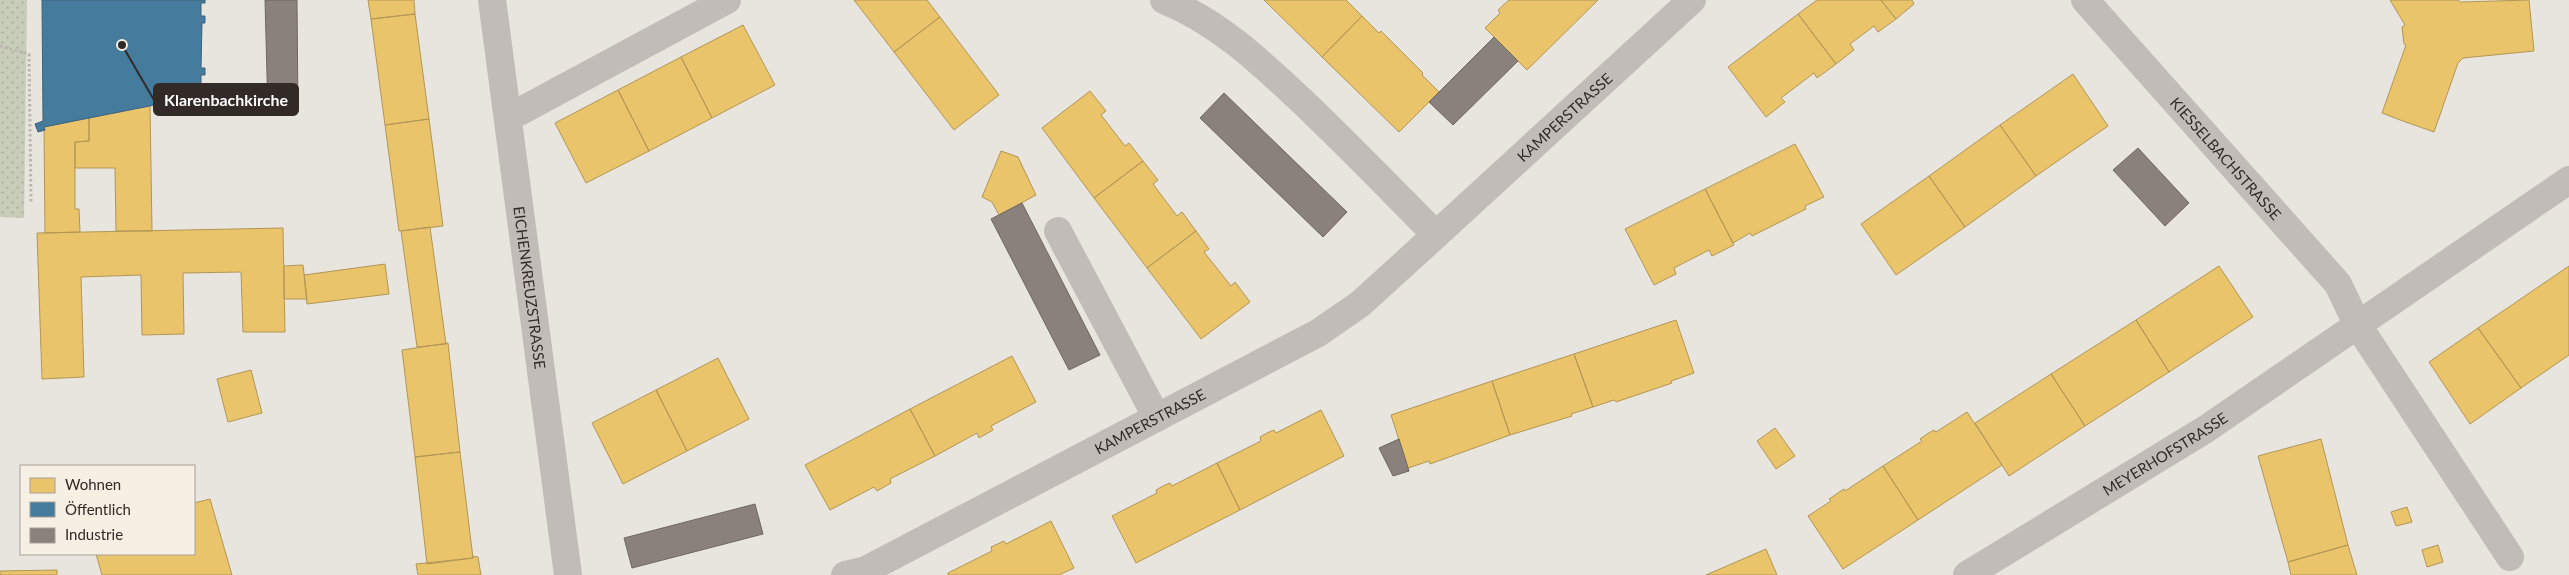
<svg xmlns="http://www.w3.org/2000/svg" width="2569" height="575" viewBox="0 0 2569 575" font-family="Lato,sans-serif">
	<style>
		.grass { fill: url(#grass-dots) }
		.homes { fill: #e9c46a; stroke: #b29656 }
		.public { fill: #457b9d; stroke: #3f6379 }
		.industry { fill: #8a817c; stroke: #6f6762 }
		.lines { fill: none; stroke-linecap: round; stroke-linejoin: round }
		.path { stroke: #bab5af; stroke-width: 3; stroke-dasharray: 2.5 2.5; stroke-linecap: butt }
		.minor { stroke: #c1bcb7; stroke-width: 28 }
		.labels { text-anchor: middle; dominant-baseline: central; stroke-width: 5; stroke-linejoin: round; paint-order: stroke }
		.street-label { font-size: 15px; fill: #312a26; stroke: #f6efe4 }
		.leader { fill: none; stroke: #312a26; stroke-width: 2 }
		.callout-dot { fill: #312a26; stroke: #f6efe4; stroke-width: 2 }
		.callout { fill: #312a26; stroke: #312a26; stroke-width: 2 }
		.callout-label { font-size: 16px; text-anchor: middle; font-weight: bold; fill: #fff }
	</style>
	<defs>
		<pattern id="grass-dots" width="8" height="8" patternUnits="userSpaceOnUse" patternTransform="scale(1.25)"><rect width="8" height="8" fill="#c8cdb9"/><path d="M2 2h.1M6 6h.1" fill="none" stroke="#acb09f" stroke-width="1.8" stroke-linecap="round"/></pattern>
	</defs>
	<rect width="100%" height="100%" fill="#e8e4de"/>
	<!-- grass -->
	<path class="grass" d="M 0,0 L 27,0 L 24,218 L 0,217 Z"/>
	<!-- homes -->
	<path class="homes" d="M 368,0 L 414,0 L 415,14 L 371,19 Z
		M 854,0 L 927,0 L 940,17 L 894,52 Z
		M 1264,0 L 1346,0 L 1362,16 L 1322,57 Z
		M 1509,0 L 1598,0 L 1527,70 L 1485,28 L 1500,13 L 1498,10 Z
		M 1817,0 L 1881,0 L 1896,19 L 1878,32 L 1874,26 L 1850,44 L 1854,50 L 1836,64 L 1798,14 Z
		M 1881,0 L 1912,0 L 1914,4 L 1896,19 Z
		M 2390,0 L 2457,0 L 2461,2 L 2529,0 L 2534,51 L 2463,58 L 2458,63 L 2434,132 L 2403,121 L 2382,113 L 2406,45 L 2404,44 L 2402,27 L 2405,25 Z
		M 415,14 L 429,119 L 385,125 L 371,19 Z
		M 1798,14 L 1836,64 L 1817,78 L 1814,73 L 1781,98 L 1785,102 L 1766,117 L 1728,67 Z
		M 1362,16 L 1379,33 L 1381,31 L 1423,73 L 1422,75 L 1439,92 L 1399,132 L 1322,57 Z
		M 940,17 L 999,95 L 954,130 L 894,52 Z
		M 743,25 L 775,85 L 712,118 L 681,57 Z
		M 681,57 L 712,118 L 649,151 L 618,90 Z
		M 2073,74 L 2108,126 L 2036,176 L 2000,125 Z
		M 618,90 L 649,151 L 586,183 L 555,123 Z
		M 1090,91 L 1106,111 L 1101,115 L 1125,146 L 1129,143 L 1143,161 L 1094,198 L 1042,128 Z
		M 150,105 L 152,231 L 116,231 L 115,168 L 75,168 L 75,142 L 89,141 L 89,117 Z
		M 89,117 L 89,141 L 75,142 L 75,209 L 79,209 L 80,232 L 45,233 L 44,127 Z
		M 429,119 L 443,226 L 399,231 L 385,125 Z
		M 2000,125 L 2036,176 L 1965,227 L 1929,176 Z
		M 1795,144 L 1824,197 L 1805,206 L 1806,209 L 1752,236 L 1750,233 L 1733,243 L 1705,189 Z
		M 1001,151 L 1018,157 L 1036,195 L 999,215 L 992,202 L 982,197 Z
		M 1143,161 L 1158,180 L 1153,184 L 1177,216 L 1182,212 L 1196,231 L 1147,268 L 1094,198 Z
		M 1929,176 L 1965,227 L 1896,275 L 1861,224 Z
		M 1705,189 L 1734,245 L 1712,256 L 1709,250 L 1674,268 L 1676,274 L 1654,285 L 1625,229 Z
		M 430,227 L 446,344 L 417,347 L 401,231 Z
		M 283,228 L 285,332 L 243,332 L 241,272 L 183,273 L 184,334 L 142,335 L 141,275 L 81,277 L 84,377 L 42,379 L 37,233 Z
		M 1196,231 L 1209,249 L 1204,252 L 1231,286 L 1235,282 L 1250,302 L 1201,339 L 1147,268 Z
		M 385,264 L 389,294 L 307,304 L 304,275 Z
		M 303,265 L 307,299 L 284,299 L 284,266 Z
		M 2219,266 L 2253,317 L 2169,372 L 2136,320 Z
		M 2569,266 L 2569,355 L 2521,388 L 2478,328 Z
		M 1676,320 L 1694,373 L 1671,381 L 1672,383 L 1616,402 L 1614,400 L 1593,407 L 1574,354 Z
		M 2136,320 L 2169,372 L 2085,426 L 2051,374 Z
		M 2478,328 L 2521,388 L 2470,424 L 2429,362 Z
		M 448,343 L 460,452 L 415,457 L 402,350 Z
		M 1574,354 L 1593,407 L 1571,414 L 1572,416 L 1510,435 L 1492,381 Z
		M 1012,356 L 1036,402 L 991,426 L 993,430 L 979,438 L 977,433 L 935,456 L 910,409 Z
		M 718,358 L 749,419 L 687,451 L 656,390 Z
		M 251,370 L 262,413 L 228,422 L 217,379 Z
		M 2051,374 L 2085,426 L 2009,476 L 1975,423 Z
		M 1492,381 L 1510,435 L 1430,464 L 1429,461 L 1408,468 L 1391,415 Z
		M 656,390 L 687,451 L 623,484 L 592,423 Z
		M 910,409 L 935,456 L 890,479 L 891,483 L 877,491 L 874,487 L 830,510 L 805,465 Z
		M 1321,410 L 1344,456 L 1240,510 L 1217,463 L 1261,441 L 1260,437 L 1267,433 L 1274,430 L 1276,433 Z
		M 1967,412 L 2002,465 L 1918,520 L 1883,466 L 1922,441 L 1920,439 L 1927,434 L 1934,430 L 1936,432 Z
		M 1775,428 L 1795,456 L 1776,469 L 1757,441 Z
		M 2321,439 L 2348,545 L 2288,562 L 2258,456 Z
		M 460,452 L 473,558 L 427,564 L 415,457 Z
		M 1217,463 L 1240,510 L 1136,563 L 1112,516 L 1157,493 L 1156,490 L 1163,486 L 1170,483 L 1172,486 Z
		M 1883,466 L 1918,520 L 1843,569 L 1808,516 L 1831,501 L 1829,499 L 1844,489 L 1845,491 Z
		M 210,499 L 232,575 L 102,575 L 96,554 L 194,554 L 194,503 Z
		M 2407,507 L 2412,522 L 2396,526 L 2391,512 Z
		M 1051,521 L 1074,568 L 1059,575 L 948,575 L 948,573 L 992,551 L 991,547 L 1004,541 L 1006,544 Z
		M 2348,545 L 2357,575 L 2291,575 L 2288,562 Z
		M 2438,545 L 2443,562 L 2427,567 L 2422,550 Z
		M 1766,549 L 1777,575 L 1706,575 Z
		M 472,556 L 478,557 L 481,575 L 418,575 L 416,564 L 473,558 Z
		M 57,570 L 57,575 L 0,575 L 0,571 Z"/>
	<!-- public -->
	<path class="public" d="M 42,0 L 205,0 L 205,3 L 201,3 L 201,16 L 205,16 L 205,23 L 202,23 L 201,68 L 205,68 L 205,75 L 201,75 L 201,89 L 205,88 L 205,95 L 44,127 L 45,130 L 38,132 L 35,124 L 43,121 Z"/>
	<!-- industry -->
	<path class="industry" d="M 265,0 L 297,0 L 298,112 L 268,113 Z
		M 1494,37 L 1518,61 L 1453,125 L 1429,102 Z
		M 1224,93 L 1347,212 L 1323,237 L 1200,118 Z
		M 2138,148 L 2189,203 L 2165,226 L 2113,170 Z
		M 1022,203 L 1100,355 L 1069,370 L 991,219 Z
		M 1399,439 L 1409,471 L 1393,476 L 1379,448 Z
		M 755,504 L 763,534 L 632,568 L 624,538 Z"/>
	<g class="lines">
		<!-- path -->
		<path class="path" d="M 0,46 L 29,54 L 31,203"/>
		<!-- minor -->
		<g class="minor">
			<path id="s1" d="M 492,0 L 568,575"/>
			<path d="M 1164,0 C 1220,23 1260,62 1304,103 C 1349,146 1392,190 1436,235"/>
			<path id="s2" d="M 2085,0 L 2338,284 L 2357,324 L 2510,557"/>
			<path d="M 508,118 L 727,0"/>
			<path d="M 1058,231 L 1157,418"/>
			<path id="s3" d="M 845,575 L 866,570 L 1318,333 L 1360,304 L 1403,265 L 1692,0"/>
			<path id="s4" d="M 1967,575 L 2206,429 L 2569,180"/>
		</g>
	</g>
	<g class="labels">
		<!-- street labels -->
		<g class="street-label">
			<text stroke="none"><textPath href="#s3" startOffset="860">KAMPERSTRASSE</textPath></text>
			<text stroke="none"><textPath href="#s2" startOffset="212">KIESSELBACHSTRASSE</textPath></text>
			<text stroke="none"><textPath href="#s1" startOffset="290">EICHENKREUZSTRASSE</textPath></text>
			<text stroke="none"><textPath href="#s3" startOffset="342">KAMPERSTRASSE</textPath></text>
			<text stroke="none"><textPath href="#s4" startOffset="232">MEYERHOFSTRASSE</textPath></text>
		</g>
	</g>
	<!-- callouts -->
	<path class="leader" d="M122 45L154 100"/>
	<circle class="callout-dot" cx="122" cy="45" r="5"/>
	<rect class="callout" x="154" y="84" width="144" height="31" rx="5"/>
	<g class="callout-label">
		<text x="226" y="106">Klarenbachkirche</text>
	</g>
	<!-- legend -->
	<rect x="20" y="465" width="175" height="90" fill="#f6efe4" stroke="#a7a098"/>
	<rect x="30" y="478" width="25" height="15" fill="#e9c46a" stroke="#a7a098"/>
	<text x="65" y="490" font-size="15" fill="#312a26">Wohnen</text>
	<rect x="30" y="502" width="25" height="15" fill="#457b9d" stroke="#a7a098"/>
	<text x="65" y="515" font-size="15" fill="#312a26">Öffentlich</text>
	<rect x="30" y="528" width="25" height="15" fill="#8a817c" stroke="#a7a098"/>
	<text x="65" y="540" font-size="15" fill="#312a26">Industrie</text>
</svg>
